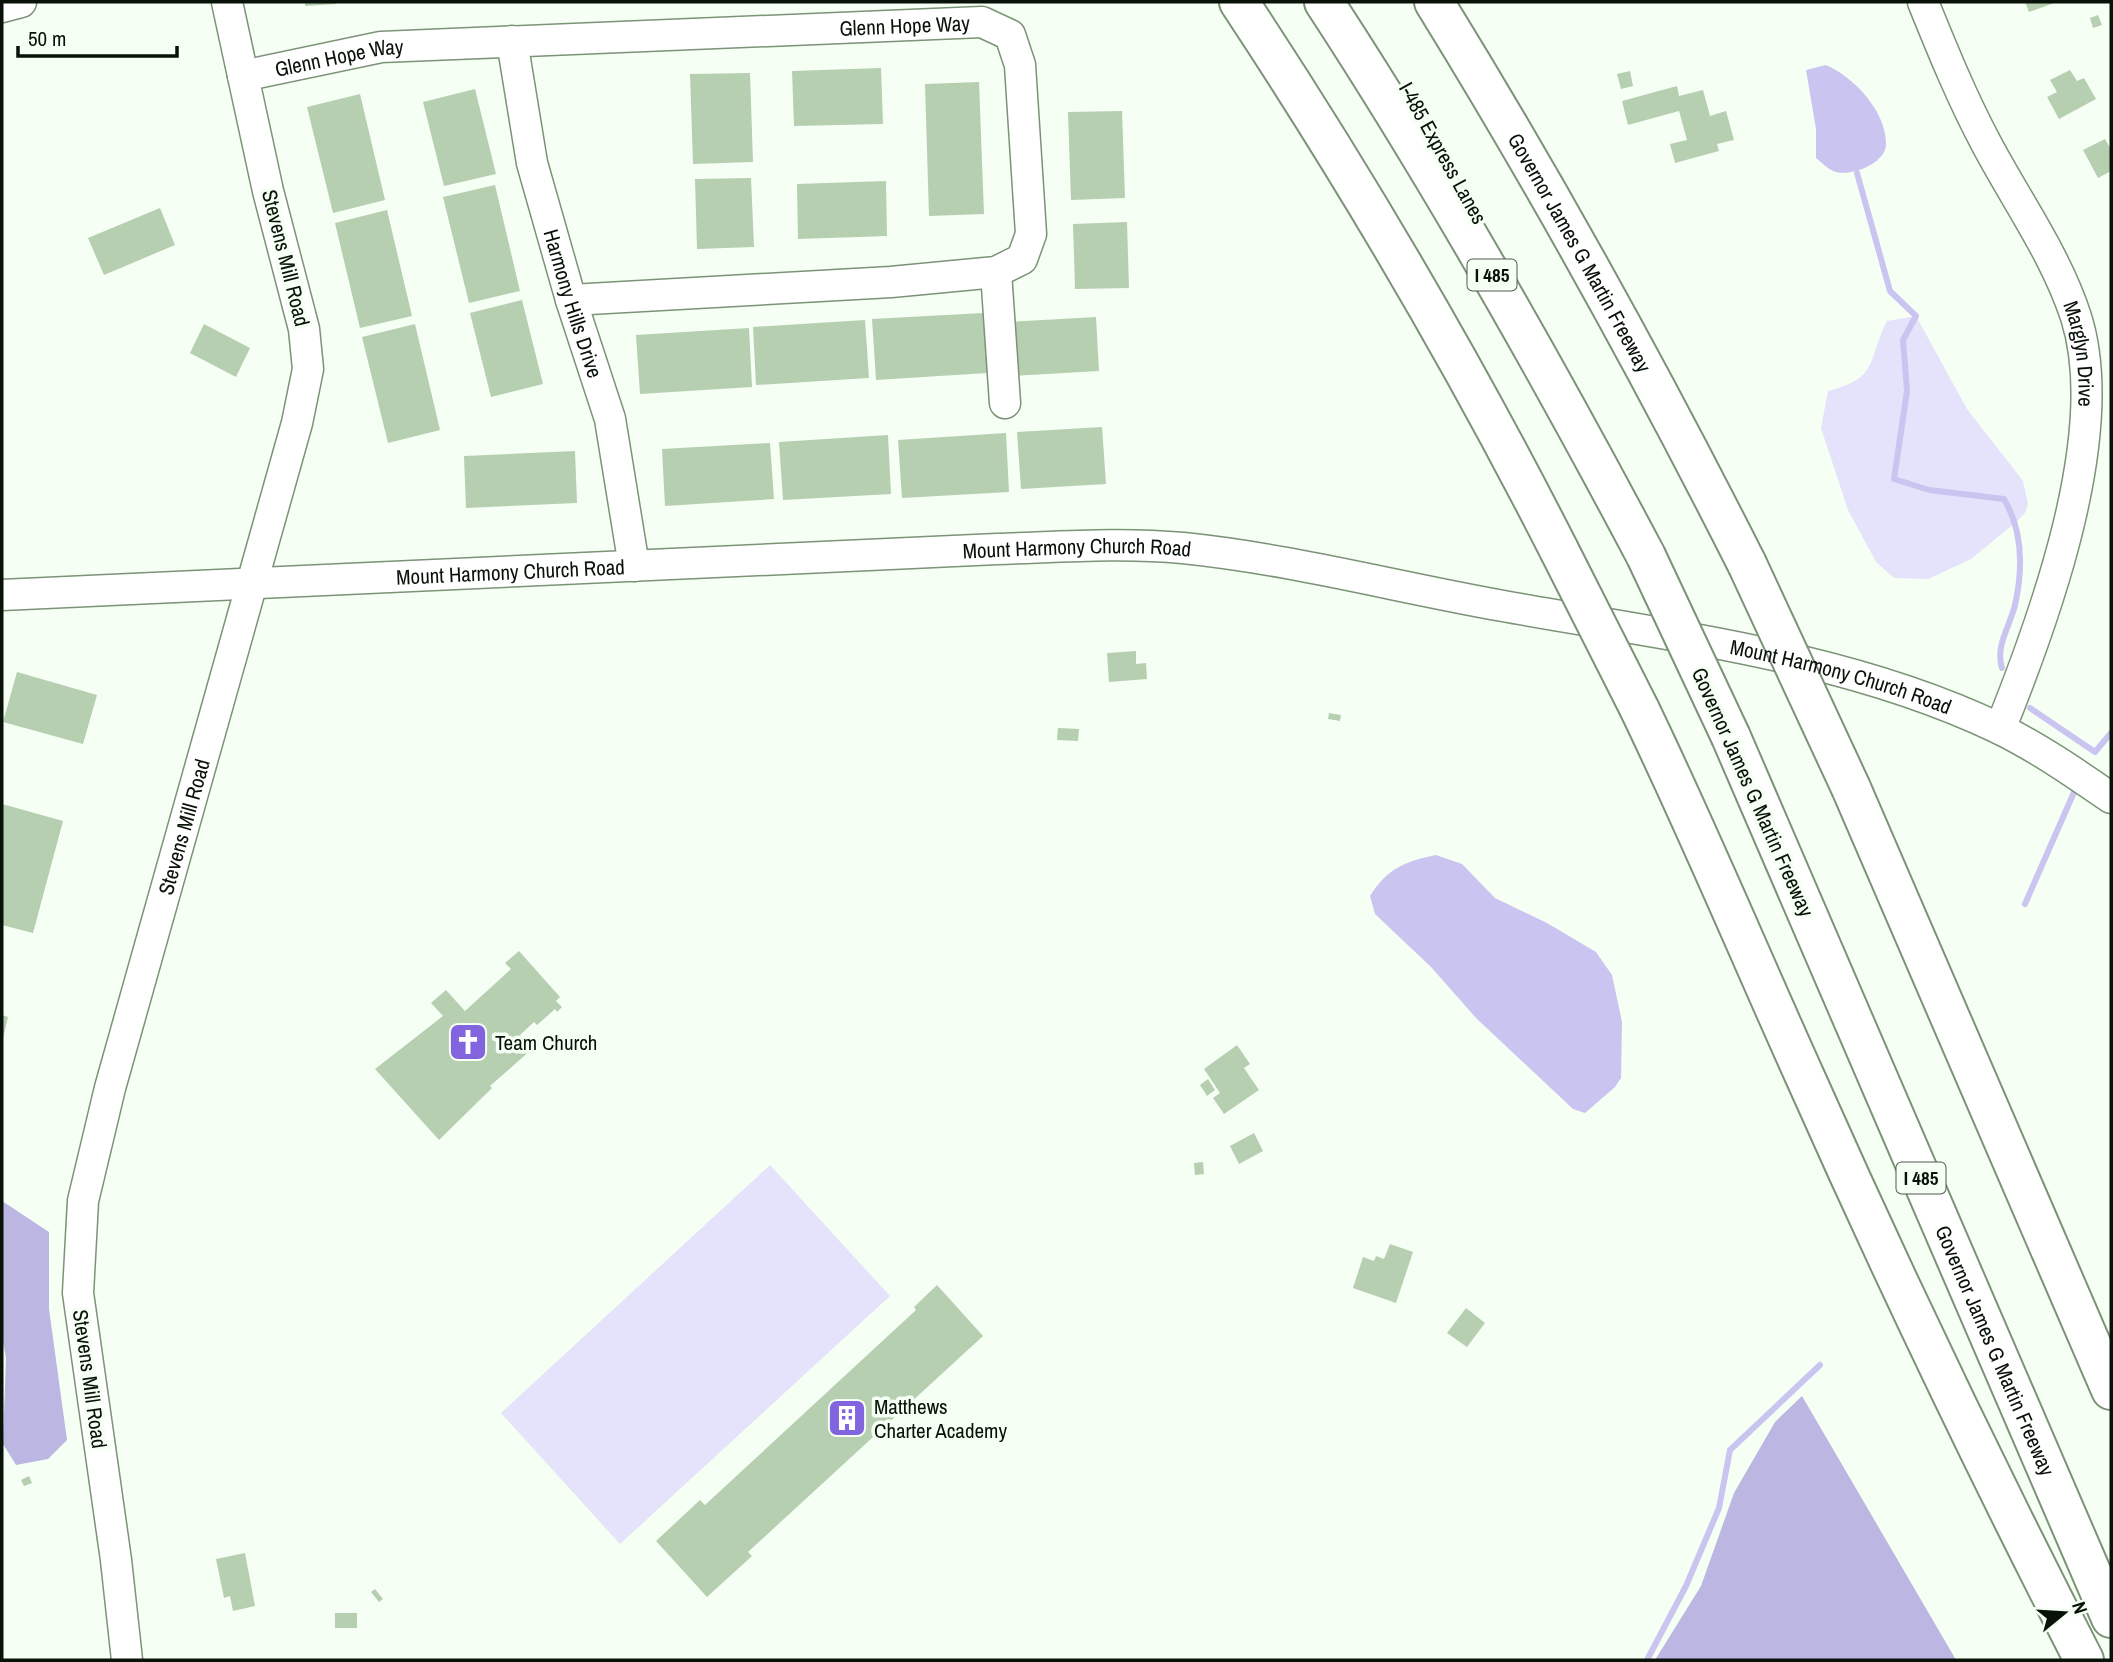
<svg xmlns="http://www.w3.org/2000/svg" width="2113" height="1662" viewBox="0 0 2113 1662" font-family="'Archivo Narrow',sans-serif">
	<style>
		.green { fill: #e5e2fb }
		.forest { fill: #bcb6e2 }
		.water { fill: #cac4f0 }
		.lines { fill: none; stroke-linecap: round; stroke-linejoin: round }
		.stream { stroke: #cac4f0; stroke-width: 6 }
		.building { fill: #b6cfb1 }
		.minor-casing { stroke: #7b9377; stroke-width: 33 }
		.highway-casing { stroke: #7b9377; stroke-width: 42 }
		.minor { stroke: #fff; stroke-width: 30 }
		.highway { stroke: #fff; stroke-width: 38 }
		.highway-bridge-casing { stroke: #7b9377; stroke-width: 42; stroke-linecap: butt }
		.highway-bridge { stroke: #fff; stroke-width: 38 }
		.labels { text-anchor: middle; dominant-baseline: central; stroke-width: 7; stroke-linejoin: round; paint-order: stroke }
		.shield { fill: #f5fff3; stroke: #50594e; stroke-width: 2 }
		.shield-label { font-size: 19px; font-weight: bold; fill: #091208 }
		.street-label { font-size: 21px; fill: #091208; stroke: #f5fff3 }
		.poi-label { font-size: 21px; fill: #091208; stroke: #f5fff3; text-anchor: start }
	</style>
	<rect width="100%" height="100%" fill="#f5fff3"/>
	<!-- green -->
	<path class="green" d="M 1916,316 L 1967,409 L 2023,481 L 2028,504 L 2025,513 L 2016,522 L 1971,559 L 1928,579 L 1894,578 L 1876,562 L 1848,510 L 1821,428 L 1828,391 C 1880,378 1867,360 1887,321 Z
		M 770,1165 L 890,1296 L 620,1544 L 501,1413 Z"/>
	<!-- forest -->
	<path class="forest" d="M 2,1201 L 49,1232 L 49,1309 L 67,1440 L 48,1459 L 16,1465 L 3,1444 L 6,1358 L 2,1336 Z
		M 1802,1396 L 1952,1653 L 1956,1660 L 1655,1660 L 1701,1586 L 1734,1493 L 1775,1422 Z"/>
	<!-- water -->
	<path class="water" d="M 1826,65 C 1854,77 1887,112 1886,145 C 1885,164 1849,178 1833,171 C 1827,168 1821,162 1816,158 L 1816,129 L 1806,70 Z
		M 1436,855 L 1462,864 L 1495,898 L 1547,923 L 1596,952 L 1612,975 L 1622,1022 L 1621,1078 L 1615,1087 L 1585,1113 L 1573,1109 L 1476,1018 L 1431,967 L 1375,914 L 1370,896 C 1387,869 1405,861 1436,855 Z"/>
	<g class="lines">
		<!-- stream -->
		<path class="stream" d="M 1857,173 L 1890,291 L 1916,316 L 1903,340 L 1907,391 L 1894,479 L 1929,490 L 2004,499 C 2023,531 2023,569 2015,605 C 2010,626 1995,646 2002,668
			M 2030,708 L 2095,752 L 2111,733
			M 2025,904 L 2075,790
			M 1647,1660 L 1686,1586 L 1719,1508 L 1730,1450 L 1820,1365"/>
	</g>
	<!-- building -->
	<path class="building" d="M 305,2 L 336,2 L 336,4 L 305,6 Z
		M 2025,2 L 2057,2 L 2029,12 Z
		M 2098,15 L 2102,25 L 2093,28 L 2090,18 Z
		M 881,68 L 883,124 L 794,126 L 792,71 Z
		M 2070,70 L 2077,81 L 2084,78 L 2096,99 L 2059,119 L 2047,97 L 2057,92 L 2050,80 Z
		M 1630,71 L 1633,86 L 1621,89 L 1617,74 Z
		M 750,73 L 753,162 L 693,164 L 690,74 Z
		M 979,82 L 984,214 L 929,216 L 925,84 Z
		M 1677,86 L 1679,96 L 1703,90 L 1710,116 L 1726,111 L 1734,140 L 1717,144 L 1719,151 L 1675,163 L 1670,144 L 1687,140 L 1679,111 L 1628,125 L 1622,101 Z
		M 475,89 L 496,174 L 444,186 L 423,102 Z
		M 360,94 L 385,200 L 333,213 L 307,107 Z
		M 1122,111 L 1125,198 L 1071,200 L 1068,112 Z
		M 2105,139 L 2111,150 L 2111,171 L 2098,178 L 2083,150 Z
		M 751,178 L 754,247 L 697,249 L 695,179 Z
		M 886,181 L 887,236 L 798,239 L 797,184 Z
		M 495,185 L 520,291 L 469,303 L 443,197 Z
		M 160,208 L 175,245 L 104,275 L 88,238 Z
		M 387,210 L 412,316 L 360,328 L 335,223 Z
		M 1127,222 L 1129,288 L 1075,289 L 1073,224 Z
		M 522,300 L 543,384 L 491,397 L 470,313 Z
		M 983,313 L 987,373 L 876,380 L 872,319 Z
		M 1096,317 L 1099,371 L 1012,376 L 1009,322 Z
		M 865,320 L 869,378 L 756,385 L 753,327 Z
		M 204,324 L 250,348 L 236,377 L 190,353 Z
		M 415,324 L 440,430 L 388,443 L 362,337 Z
		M 749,328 L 752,387 L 640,394 L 636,335 Z
		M 1102,427 L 1106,484 L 1021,489 L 1017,432 Z
		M 1006,433 L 1009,492 L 902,498 L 898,440 Z
		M 888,435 L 891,494 L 783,500 L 779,442 Z
		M 770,443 L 774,499 L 665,506 L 662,449 Z
		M 575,451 L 577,503 L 466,508 L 464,456 Z
		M 1136,651 L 1136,664 L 1146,663 L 1147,679 L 1109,682 L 1107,653 Z
		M 17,672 L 97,695 L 83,744 L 3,722 Z
		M 1329,713 L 1341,715 L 1340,721 L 1328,719 Z
		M 1058,728 L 1079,729 L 1078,741 L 1057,740 Z
		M 2,804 L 63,821 L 33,933 L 2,925 Z
		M 519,951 L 560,997 L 556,1001 L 562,1007 L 557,1012 L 555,1009 L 537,1025 L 534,1022 L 520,1035 L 532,1049 L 490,1086 L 492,1088 L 439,1140 L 375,1069 L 443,1016 L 431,1003 L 446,990 L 465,1011 L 511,969 L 505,963 Z
		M 2,1015 L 8,1017 L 3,1038 L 2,1038 Z
		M 1237,1045 L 1250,1064 L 1244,1068 L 1259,1090 L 1224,1114 L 1213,1098 L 1220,1093 L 1204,1069 Z
		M 1208,1079 L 1215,1090 L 1207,1096 L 1200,1085 Z
		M 1254,1133 L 1263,1151 L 1239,1164 L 1230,1146 Z
		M 1203,1162 L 1204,1174 L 1195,1175 L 1194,1163 Z
		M 1390,1244 L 1413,1252 L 1396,1303 L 1353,1288 L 1363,1257 L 1374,1261 L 1376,1256 L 1384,1259 Z
		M 937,1285 L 983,1336 L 748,1552 L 752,1556 L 707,1597 L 656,1541 L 700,1500 L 705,1505 L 916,1310 L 914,1307 Z
		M 1466,1308 L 1485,1323 L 1467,1347 L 1447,1333 Z
		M 29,1476 L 32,1483 L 24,1486 L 21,1480 Z
		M 245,1553 L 255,1606 L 233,1611 L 230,1596 L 224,1598 L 216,1559 Z
		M 375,1589 L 383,1599 L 379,1602 L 371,1592 Z
		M 335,1613 L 357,1613 L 357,1628 L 335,1628 Z"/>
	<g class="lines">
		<!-- minor casing -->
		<g class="minor-casing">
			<g id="minor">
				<path id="s1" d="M 1923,2 C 1942,49 1962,98 1986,143 C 2016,200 2056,255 2076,317 C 2113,433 2044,620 2000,729"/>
				<path d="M 2,7 L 21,2"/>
				<path id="s2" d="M 512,41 L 532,163 L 571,300 L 610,419 L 634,566"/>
				<path id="s3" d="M 243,76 L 381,47 L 982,22 L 1010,35 L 1020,65 L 1031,234 L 1022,259 L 996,272 L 891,282 L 571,300"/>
				<path d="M 996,272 L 1005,403"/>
				<path id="s4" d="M 2,595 L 997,549 C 1059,547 1121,542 1183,548 C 1291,559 1396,587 1503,606 C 1668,636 1845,655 1998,728 C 2037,747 2075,773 2111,798"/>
				<path id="s5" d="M 127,1660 L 116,1560 L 78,1293 L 83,1201 L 110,1088 L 297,423 L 308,369 L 304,329 L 268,191 L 227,2"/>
			</g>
		</g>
		<!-- highway casing -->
		<g class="highway-casing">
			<g id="highway">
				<path d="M 1239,2 C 1356,179 1463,361 1559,550"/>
				<path d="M 1324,2 C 1441,181 1546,367 1646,556"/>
				<path id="s6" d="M 1434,2 C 1547,185 1650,372 1747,564"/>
				<path d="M 1639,708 C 1698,830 1750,955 1806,1079 C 1893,1275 1986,1469 2084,1660"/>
				<path id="s7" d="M 1731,737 L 2111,1618"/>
				<path d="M 1851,788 L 2111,1390"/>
			</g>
		</g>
		<!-- minor -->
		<use href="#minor" class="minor"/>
		<!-- highway -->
		<use href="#highway" class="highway"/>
		<!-- highway-bridge casing -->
		<g class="highway-bridge-casing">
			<path id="highway-bridge" d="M 1559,550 L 1639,708
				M 1646,556 L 1731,737
				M 1747,564 L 1851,788"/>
		</g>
		<!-- highway-bridge -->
		<use href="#highway-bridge" class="highway-bridge"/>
	</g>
	<!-- icons -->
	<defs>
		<g id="church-square" transform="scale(2.0125)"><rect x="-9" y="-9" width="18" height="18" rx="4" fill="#8264df" stroke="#f5fff3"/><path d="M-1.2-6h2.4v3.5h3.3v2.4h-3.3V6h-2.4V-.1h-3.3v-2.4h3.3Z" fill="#fff"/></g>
		<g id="building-square" transform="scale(2.0125)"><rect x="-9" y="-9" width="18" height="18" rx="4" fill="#8264df" stroke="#f5fff3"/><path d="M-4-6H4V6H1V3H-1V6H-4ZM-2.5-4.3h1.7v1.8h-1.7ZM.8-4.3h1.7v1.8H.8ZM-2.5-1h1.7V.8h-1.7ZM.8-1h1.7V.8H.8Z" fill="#fff"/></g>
	</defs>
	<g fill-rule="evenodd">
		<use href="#church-square" x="468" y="1042"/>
		<use href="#building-square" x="847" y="1418"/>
	</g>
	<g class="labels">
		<!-- shield labels -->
		<g class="shield">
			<rect x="1467.5" y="259.5" width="49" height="31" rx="5"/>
			<rect x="1896.5" y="1162.5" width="49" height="31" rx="5"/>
		</g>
		<g class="shield-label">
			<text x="1492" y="275">I 485</text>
			<text x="1921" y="1178">I 485</text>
		</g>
		<!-- street labels -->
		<g class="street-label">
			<text stroke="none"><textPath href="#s3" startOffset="665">Glenn Hope Way</textPath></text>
			<text stroke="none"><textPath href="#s3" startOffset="98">Glenn Hope Way</textPath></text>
			<text transform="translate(1443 153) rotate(61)">I-485 Express Lanes</text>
			<text stroke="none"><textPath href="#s6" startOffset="290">Governor James G Martin Freeway</textPath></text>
			<text transform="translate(286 258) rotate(76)">Stevens Mill Road</text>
			<text stroke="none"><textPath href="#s2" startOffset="270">Harmony Hills Drive</textPath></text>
			<text stroke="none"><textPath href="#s1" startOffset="388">Marglyn Drive</textPath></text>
			<text stroke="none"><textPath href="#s4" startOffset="1076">Mount Harmony Church Road</textPath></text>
			<text stroke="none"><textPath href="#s4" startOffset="509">Mount Harmony Church Road</textPath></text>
			<text stroke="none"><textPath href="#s4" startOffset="1853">Mount Harmony Church Road</textPath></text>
			<text transform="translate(1753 792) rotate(66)">Governor James G Martin Freeway</text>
			<text stroke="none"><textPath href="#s5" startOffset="850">Stevens Mill Road</textPath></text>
			<text stroke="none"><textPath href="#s7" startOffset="668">Governor James G Martin Freeway</textPath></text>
			<text transform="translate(90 1379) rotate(82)">Stevens Mill Road</text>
		</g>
		<!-- poi labels -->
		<g class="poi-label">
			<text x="495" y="1042">Team Church</text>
			<text x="874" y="1406">Matthews<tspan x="874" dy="24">Charter Academy</tspan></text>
		</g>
	</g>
	<!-- border -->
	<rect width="2113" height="1662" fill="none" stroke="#091208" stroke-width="7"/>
	<!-- north arrow -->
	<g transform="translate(2064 1613) rotate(72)" stroke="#f5fff3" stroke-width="5" paint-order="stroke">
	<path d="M0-5L12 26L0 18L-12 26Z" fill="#091208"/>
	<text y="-10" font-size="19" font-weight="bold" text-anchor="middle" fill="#091208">N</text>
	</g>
	<!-- scale -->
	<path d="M18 46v10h159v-10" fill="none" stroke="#091208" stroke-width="3.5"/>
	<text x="28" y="46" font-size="21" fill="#091208" stroke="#f5fff3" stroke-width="5" paint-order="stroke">50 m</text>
</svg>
